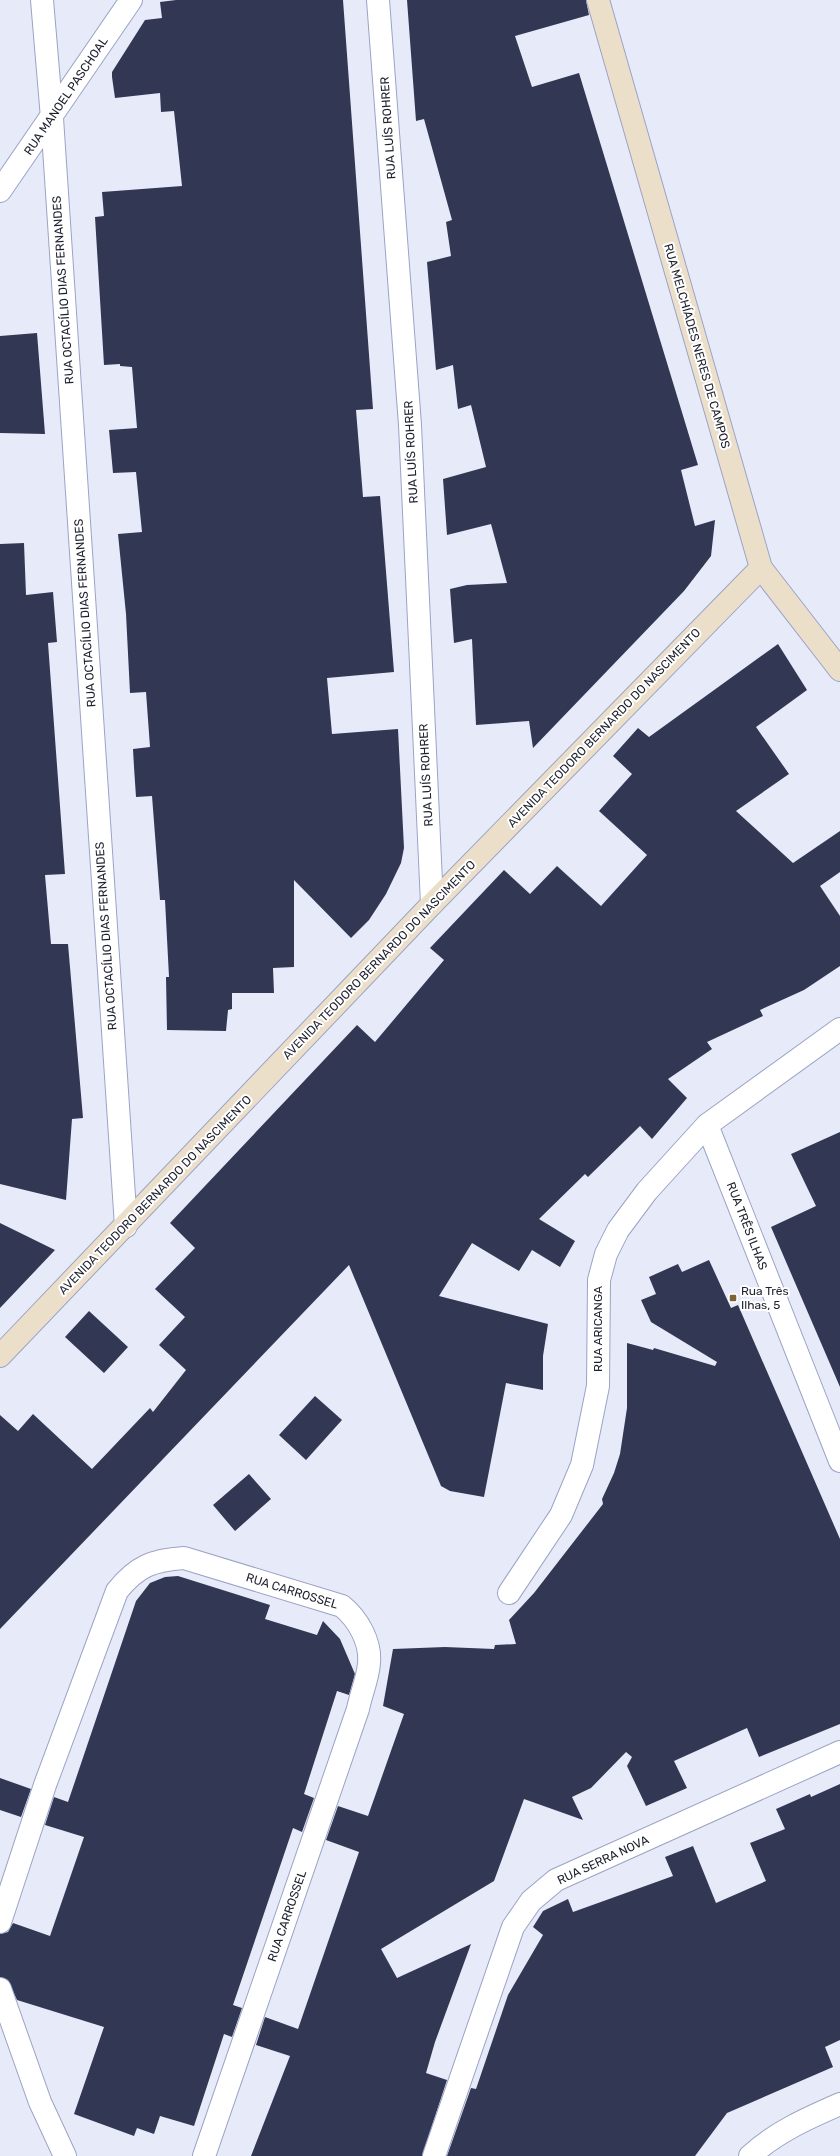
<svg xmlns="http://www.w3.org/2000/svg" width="840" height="2156" viewBox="0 0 840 2156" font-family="Rubik,sans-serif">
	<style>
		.building { fill: #323854 }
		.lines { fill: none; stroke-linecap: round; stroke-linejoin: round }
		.street-casing { stroke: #9ba3c5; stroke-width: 24 }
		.secondary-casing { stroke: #9ba3c5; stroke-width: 24 }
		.street { stroke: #fff; stroke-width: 22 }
		.secondary { stroke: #ecdfca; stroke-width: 22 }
		.poi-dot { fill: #7d6234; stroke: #fff; stroke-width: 1.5 }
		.labels { text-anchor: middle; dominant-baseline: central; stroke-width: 4; stroke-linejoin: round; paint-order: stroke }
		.street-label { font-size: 12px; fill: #1d202d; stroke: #fff }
		.poi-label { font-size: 12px; fill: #1d202d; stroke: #fff; text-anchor: start }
	</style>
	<rect width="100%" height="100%" fill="#e7ebf9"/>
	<!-- building -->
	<path class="building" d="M 176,0 L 343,0 L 373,409 L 356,410 L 363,497 L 380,496 L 394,672 L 327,678 L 332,734 L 398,729 L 404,848 L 401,863 L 386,894 L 369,920 L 351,938 L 294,880 L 294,967 L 273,968 L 274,993 L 232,993 L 232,1009 L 228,1010 L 226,1031 L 167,1030 L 166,977 L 169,977 L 165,900 L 160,900 L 152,796 L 136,797 L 134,767 L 133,749 L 150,747 L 146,692 L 130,693 L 126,614 L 118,534 L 142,532 L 136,472 L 113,473 L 109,430 L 137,428 L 132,367 L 120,366 L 120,364 L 104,365 L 95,217 L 104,216 L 102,192 L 182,186 L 174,111 L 161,112 L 160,93 L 115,98 L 112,77 L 112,72 L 145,20 L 162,18 L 160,2 Z
		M 407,0 L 586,0 L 589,15 L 515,36 L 532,87 L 579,73 L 698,465 L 681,470 L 695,526 L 715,520 L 711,556 L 684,591 L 533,748 L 529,721 L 476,725 L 472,639 L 454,643 L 450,589 L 467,585 L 507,583 L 491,524 L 447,535 L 443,479 L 486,467 L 471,405 L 458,409 L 453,365 L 436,370 L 427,262 L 451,256 L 446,222 L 452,220 L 424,119 L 416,121 Z
		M 37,333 L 45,434 L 0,433 L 0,336 Z
		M 24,543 L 26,595 L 53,592 L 57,642 L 48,643 L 65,874 L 45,875 L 51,944 L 68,944 L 83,1118 L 72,1119 L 66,1200 L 0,1184 L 0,544 Z
		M 778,644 L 807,690 L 756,727 L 789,774 L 736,811 L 793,863 L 840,831 L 840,872 L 820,886 L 840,916 L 840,966 L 804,990 L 760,1010 L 763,1016 L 707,1042 L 712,1049 L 668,1079 L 687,1098 L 652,1139 L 640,1126 L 588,1177 L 585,1174 L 539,1219 L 575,1241 L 560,1267 L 532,1250 L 519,1271 L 472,1243 L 439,1296 L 548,1324 L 543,1356 L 543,1390 L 506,1383 L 484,1497 L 450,1491 L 441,1486 L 349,1265 L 0,1629 L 0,1415 L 18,1431 L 33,1414 L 92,1469 L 150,1408 L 153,1412 L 186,1370 L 159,1345 L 185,1317 L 155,1289 L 195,1248 L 170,1223 L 357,1025 L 375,1042 L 444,960 L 430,948 L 504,870 L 530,894 L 557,866 L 601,906 L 647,855 L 599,811 L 632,774 L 613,756 L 638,728 L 649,737 Z
		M 840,1132 L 840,1387 L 771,1227 L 816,1206 L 791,1154 Z
		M 0,1223 L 55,1250 L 0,1308 Z
		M 709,1260 L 731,1308 L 738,1305 L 840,1539 L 840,1724 L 759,1757 L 747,1728 L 674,1761 L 687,1788 L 646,1806 L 627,1766 L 632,1757 L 626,1752 L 591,1788 L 572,1797 L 583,1820 L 524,1799 L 494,1881 L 381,1949 L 397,1978 L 471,1944 L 435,2042 L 426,2073 L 447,2080 L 422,2156 L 251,2156 L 290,2056 L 256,2045 L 265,2017 L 298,2029 L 359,1852 L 326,1840 L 338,1806 L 368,1816 L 404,1714 L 383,1706 L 393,1649 L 445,1647 L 494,1649 L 495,1645 L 516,1644 L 509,1620 L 534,1593 L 603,1504 L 602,1499 L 614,1473 L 620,1454 L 627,1408 L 627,1343 L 653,1350 L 654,1348 L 715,1366 L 717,1362 L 651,1322 L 641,1300 L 656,1294 L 649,1277 L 678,1264 L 682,1272 Z
		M 89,1311 L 128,1347 L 104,1373 L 65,1337 Z
		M 315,1396 L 342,1420 L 306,1460 L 279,1435 Z
		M 249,1474 L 271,1499 L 235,1531 L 213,1505 Z
		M 178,1576 L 270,1605 L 265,1619 L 317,1635 L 323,1621 L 340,1639 L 355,1674 L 349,1695 L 337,1691 L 304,1794 L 314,1798 L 302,1832 L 293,1828 L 233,2005 L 242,2008 L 232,2037 L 224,2034 L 194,2126 L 160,2116 L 154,2134 L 137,2128 L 134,2136 L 74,2114 L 104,2027 L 17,2000 L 8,1980 L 0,1977 L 0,1934 L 8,1932 L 13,1923 L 50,1936 L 84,1837 L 45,1825 L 54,1797 L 68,1802 L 136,1601 L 150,1583 L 165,1577 Z
		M 0,1778 L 31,1789 L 21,1817 L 0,1810 Z
		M 840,1784 L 840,2040 L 825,2047 L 833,2067 L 727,2113 L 695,2156 L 447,2156 L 471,2088 L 476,2089 L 508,1995 L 543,1935 L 533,1927 L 543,1911 L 568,1899 L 573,1912 L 673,1876 L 665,1857 L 693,1846 L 716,1903 L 766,1881 L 750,1843 L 785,1829 L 776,1809 L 810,1794 L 811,1797 Z"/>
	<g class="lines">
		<!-- street casing -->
		<g class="street-casing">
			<path id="street" d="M 42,0 L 52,118 L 126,1226
				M 378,0 L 410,425 L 432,904
				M 0,191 L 131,0
				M 707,1125 L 840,1461
				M 509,1593 L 561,1515 L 582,1465 L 598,1386 L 599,1280 L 606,1254 L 618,1230 L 647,1191 L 707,1125 L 840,1029
				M 0,1922 L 45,1785 L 117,1591 C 137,1566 153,1560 184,1558 L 342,1606 C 358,1619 371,1642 369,1663 C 368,1678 361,1694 358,1709 L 204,2156
				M 0,1989 L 40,2102 L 65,2156
				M 434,2156 L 513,1927 L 531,1901 L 556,1880 L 840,1752
				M 750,2156 C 776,2132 808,2118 840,2104"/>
		</g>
		<!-- secondary casing -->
		<g class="secondary-casing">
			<path id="secondary" d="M 598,0 L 761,568 L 840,670
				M 0,1356 L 432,904 L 761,568"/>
		</g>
		<!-- street -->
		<use href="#street" class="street"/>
		<!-- secondary -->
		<use href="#secondary" class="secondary"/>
	</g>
	<!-- markers -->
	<rect class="poi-dot" x="729" y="1294" width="8" height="8" rx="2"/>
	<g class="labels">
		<!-- street labels -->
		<g class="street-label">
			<text transform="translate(66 96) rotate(-56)">RUA MANOEL PASCHOAL</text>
			<text transform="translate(388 128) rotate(-94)">RUA LUÍS ROHRER</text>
			<text transform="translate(63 290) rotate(-94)">RUA OCTACÍLIO DIAS FERNANDES</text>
			<text transform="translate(697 346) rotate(74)">RUA MELCHÍADES NERES DE CAMPOS</text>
			<text transform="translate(411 452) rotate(-93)">RUA LUÍS ROHRER</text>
			<text transform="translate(85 613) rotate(-94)">RUA OCTACÍLIO DIAS FERNANDES</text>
			<text transform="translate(604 728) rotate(-46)">AVENIDA TEODORO BERNARDO DO NASCIMENTO</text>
			<text transform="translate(426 775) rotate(-93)">RUA LUÍS ROHRER</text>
			<text transform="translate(106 936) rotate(-94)">RUA OCTACÍLIO DIAS FERNANDES</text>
			<text transform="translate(379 960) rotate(-46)">AVENIDA TEODORO BERNARDO DO NASCIMENTO</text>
			<text transform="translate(155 1195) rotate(-46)">AVENIDA TEODORO BERNARDO DO NASCIMENTO</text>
			<text transform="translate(747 1226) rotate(69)">RUA TRÊS ILHAS</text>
			<text transform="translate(598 1329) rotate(-90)">RUA ARICANGA</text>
			<text transform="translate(292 1591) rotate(17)">RUA CARROSSEL</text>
			<text transform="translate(603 1860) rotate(-25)">RUA SERRA NOVA</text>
			<text transform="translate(287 1916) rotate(-71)">RUA CARROSSEL</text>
		</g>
		<!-- poi labels -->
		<g class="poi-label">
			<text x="741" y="1291">Rua Três<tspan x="741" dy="14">Ilhas, 5</tspan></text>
		</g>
	</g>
</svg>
